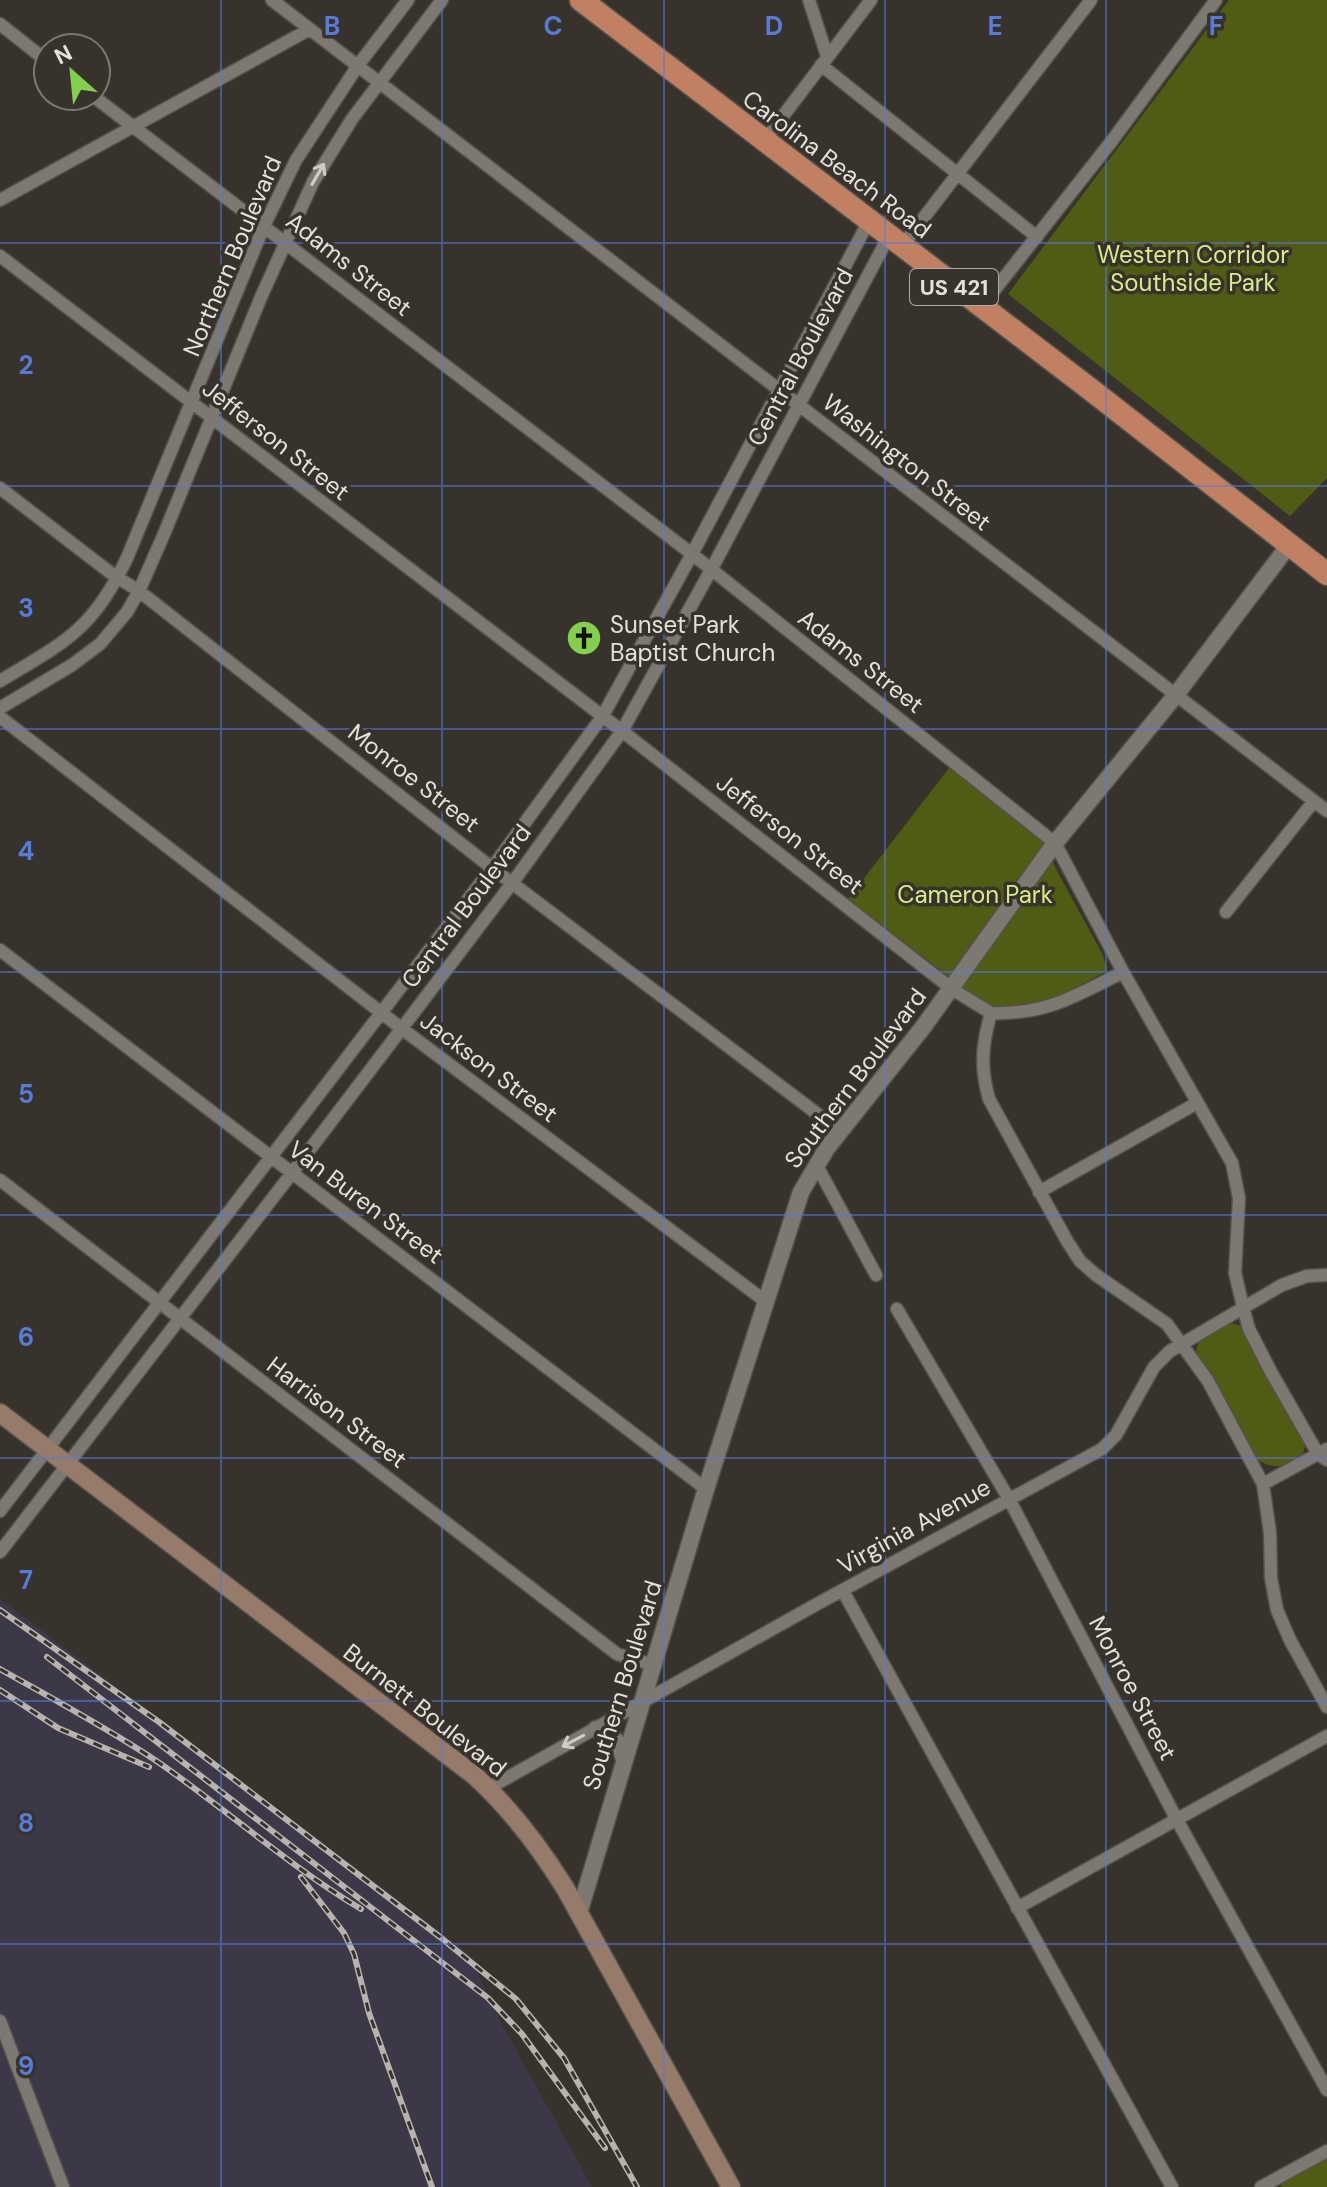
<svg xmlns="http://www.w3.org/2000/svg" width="1327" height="2187" viewBox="0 0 1327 2187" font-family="'DM Sans',sans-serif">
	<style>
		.industrial { fill: #3d3848 }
		.green { fill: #505c13 }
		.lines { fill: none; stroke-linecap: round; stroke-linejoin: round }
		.minor-casing { stroke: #55524c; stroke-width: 15 }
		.tertiary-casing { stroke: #55524c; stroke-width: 19 }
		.secondary-casing { stroke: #55524c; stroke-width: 21 }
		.trunk-casing { stroke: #55524c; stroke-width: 25 }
		.minor { stroke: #7d7871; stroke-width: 12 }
		.tertiary { stroke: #7d7871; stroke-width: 16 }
		.secondary { stroke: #967b6b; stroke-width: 18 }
		.trunk { stroke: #c08061; stroke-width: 22 }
		.rail-casing { stroke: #b7b4af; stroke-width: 6 }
		.rail { stroke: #37332c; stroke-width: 3; stroke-dasharray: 9; stroke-linecap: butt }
		.oneway { stroke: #cfccc7 }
		.grid { fill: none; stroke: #587ad9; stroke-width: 2; stroke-opacity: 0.55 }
		.labels { text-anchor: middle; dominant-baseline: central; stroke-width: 7; stroke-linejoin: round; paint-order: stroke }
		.shield { fill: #37332c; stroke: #afada7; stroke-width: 2 }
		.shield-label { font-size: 22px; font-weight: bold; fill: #e3e1dc }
		.street-label { font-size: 24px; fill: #e3e1dc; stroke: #37332c }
		.park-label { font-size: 24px; fill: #d7ed87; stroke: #37332c }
		.poi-label { font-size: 24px; fill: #e3e1dc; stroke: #37332c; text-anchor: start }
		.grid-label { font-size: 26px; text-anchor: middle; font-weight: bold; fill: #587ad9; stroke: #37332c; stroke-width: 7; stroke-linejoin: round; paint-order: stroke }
	</style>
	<rect width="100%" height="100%" fill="#37332c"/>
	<!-- industrial -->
	<path class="industrial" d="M 0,1599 L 469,1954 L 500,2021 L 592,2187 L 0,2187 Z"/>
	<!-- green -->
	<path class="green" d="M 1229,0 L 1327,0 L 1327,478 L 1290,516 L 1008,294 Z
		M 949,768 L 1046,844 L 1056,869 L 1103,955 L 1107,971 C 1063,995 1038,1010 987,1006 L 848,899 Z
		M 1225,1322 L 1242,1326 L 1307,1440 L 1303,1454 C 1283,1466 1279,1471 1257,1460 L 1196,1354 L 1199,1336 Z
		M 1327,2150 L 1327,2187 L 1282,2187 L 1277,2178 Z"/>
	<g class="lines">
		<!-- minor casing -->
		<g class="minor-casing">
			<path id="minor" d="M 272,0 C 625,269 974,543 1327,811
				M 809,0 L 827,56
				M 0,24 L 48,62
				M 821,65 L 1037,237
				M 93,96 L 692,554 L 1055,843 L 1123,972 L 1232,1163 L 1239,1198 L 1235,1273 L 1243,1307 L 1249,1329 L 1271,1372 L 1318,1454 L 1327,1460
				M 764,141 L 871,0
				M 0,200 L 310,29
				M 902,246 L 1091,0
				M 0,256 L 622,731 L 952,989 L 991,1013
				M 981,307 L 1111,142 L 1216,0
				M 0,488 L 112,574 L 139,591 L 492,868 L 840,1131
				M 0,681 C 65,642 93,630 127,558 L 264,226 L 296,160 L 359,64 L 408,0
				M 0,708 L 72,665 L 100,644 L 127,612 L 139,591 L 164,534 L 261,297 L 313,182 L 352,119 L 442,0
				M 0,717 L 401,1028 L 765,1301
				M 1226,912 L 1314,801
				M 0,950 L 706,1489
				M 991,1013 C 982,1044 980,1068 989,1099 L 1067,1241 L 1080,1261 L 1096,1275 L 1167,1324 L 1208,1381 L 1263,1484 L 1270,1533 L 1271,1578 L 1277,1610 L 1290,1640 L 1327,1707
				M 991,1013 C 1045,1015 1076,996 1123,972
				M 816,1164 L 876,1275
				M 0,1180 L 617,1654 L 654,1665
				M 1039,1192 L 1197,1103
				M 897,1309 L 1009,1499 L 1177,1820 L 1327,2090
				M 1263,1484 L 1327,1449
				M 0,1511 L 492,868 L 602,717 L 692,554 L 869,221
				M 0,1552 L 292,1173 L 513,882 L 622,731 L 711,570 L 889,236
				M 843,1591 L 1172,2187
				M 489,1788 L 817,1604 L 1102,1449 L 1116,1435 L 1154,1367 L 1170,1351 L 1282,1285 L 1307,1276 L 1327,1275
				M 1017,1908 L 1327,1736
				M 0,2021 L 63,2187
				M 1261,2187 L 1327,2151"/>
		</g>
		<!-- tertiary casing -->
		<g class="tertiary-casing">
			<path id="tertiary" d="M 596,1729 C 614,1734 619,1742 624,1759
				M 579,1913 L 706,1489 L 801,1192 L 827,1148 L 924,1026 L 1055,843 L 1175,696 L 1289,545"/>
		</g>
		<!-- secondary casing -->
		<g class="secondary-casing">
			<path id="secondary" d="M 0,1413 L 475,1776 C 512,1810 539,1846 565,1888 L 731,2187"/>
		</g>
		<!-- trunk casing -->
		<g class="trunk-casing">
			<path id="trunk" d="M 581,0 L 1090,389 L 1327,574"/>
		</g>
		<!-- minor -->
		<use href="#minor" class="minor"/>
		<!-- tertiary -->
		<use href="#tertiary" class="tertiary"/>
		<!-- secondary -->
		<use href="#secondary" class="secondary"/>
		<!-- trunk -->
		<use href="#trunk" class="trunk"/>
		<!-- rail casing -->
		<g class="rail-casing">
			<path id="rail" d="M 0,1610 L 159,1722 L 440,1937 L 516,1999 L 564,2058 L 637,2187
				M 47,1657 L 488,1998 L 522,2034 L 605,2148
				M 0,1669 C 53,1699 107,1728 158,1762 C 227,1810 289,1866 361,1909
				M 0,1690 L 58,1728 L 149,1767
				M 301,1877 L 344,1933 L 354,1954 L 369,2013 L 432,2187"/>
		</g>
		<!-- rail -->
		<use href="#rail" class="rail"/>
	</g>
	<!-- one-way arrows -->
	<defs><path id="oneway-shaft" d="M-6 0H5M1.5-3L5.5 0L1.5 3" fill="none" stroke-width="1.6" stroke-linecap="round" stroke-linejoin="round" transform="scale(2)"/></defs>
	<g class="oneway">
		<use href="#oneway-shaft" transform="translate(318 174) rotate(-60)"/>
		<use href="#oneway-shaft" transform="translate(573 1741) rotate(152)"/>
	</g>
	<!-- grid -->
	<path class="grid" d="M 221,0 L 221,2187M 442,0 L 442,2187M 664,0 L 664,2187M 885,0 L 885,2187M 1106,0 L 1106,2187M 0,243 L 1327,243M 0,486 L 1327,486M 0,729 L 1327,729M 0,972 L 1327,972M 0,1215 L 1327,1215M 0,1458 L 1327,1458M 0,1701 L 1327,1701M 0,1944 L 1327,1944"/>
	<!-- icons -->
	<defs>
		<g id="church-disc" transform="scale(1.8)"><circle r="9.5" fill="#84cf4d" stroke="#37332c"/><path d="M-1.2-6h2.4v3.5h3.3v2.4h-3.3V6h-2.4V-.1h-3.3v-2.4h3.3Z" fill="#111"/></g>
	</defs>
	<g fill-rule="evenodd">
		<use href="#church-disc" x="584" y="638"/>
	</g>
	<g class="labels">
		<!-- shield labels -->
		<rect class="shield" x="910" y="269" width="88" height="36" rx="6"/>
		<g class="shield-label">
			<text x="954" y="287">US 421</text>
		</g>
		<!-- street labels -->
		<g class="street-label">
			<text transform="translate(837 164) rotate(37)">Carolina Beach Road</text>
			<text transform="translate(232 256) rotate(-67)">Northern Boulevard</text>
			<text transform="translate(349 264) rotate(38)">Adams Street</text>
			<text transform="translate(800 357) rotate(-62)">Central Boulevard</text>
			<text transform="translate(276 440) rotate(38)">Jefferson Street</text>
			<text transform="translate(907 462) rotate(38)">Washington Street</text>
			<text transform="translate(861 661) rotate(38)">Adams Street</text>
			<text transform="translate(414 778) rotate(38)">Monroe Street</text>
			<text transform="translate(790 834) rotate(38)">Jefferson Street</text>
			<text transform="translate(466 906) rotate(-53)">Central Boulevard</text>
			<text transform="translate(489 1067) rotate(37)">Jackson Street</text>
			<text transform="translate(855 1078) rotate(-53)">Southern Boulevard</text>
			<text transform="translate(366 1202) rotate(37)">Van Buren Street</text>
			<text transform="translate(337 1412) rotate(37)">Harrison Street</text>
			<text transform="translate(914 1526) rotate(-29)">Virginia Avenue</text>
			<text transform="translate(622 1685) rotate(-73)">Southern Boulevard</text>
			<text transform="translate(1133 1688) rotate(62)">Monroe Street</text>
			<text transform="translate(425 1710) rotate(38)">Burnett Boulevard</text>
		</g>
		<!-- park labels -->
		<g class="park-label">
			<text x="1193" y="254">Western Corridor<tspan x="1193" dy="28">Southside Park</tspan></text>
			<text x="975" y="894">Cameron Park</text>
		</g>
		<!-- poi labels -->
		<g class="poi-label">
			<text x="610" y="624">Sunset Park<tspan x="610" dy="28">Baptist Church</tspan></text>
		</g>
	</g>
	<g class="grid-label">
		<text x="332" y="35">B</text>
		<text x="553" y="35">C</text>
		<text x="774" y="35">D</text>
		<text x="995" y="35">E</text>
		<text x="1216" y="35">F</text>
		<text x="26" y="374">2</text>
		<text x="26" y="617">3</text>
		<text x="26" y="860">4</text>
		<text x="26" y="1103">5</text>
		<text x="26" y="1346">6</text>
		<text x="26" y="1589">7</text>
		<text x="26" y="1832">8</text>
		<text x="26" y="2075">9</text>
	</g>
	<!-- north arrow -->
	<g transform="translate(72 72) rotate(333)"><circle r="38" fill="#37332c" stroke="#7c7972" stroke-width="2"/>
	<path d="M0-6L14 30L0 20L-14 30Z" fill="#84cf4d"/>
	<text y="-12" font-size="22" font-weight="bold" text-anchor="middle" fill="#e3e1dc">N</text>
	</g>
</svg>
